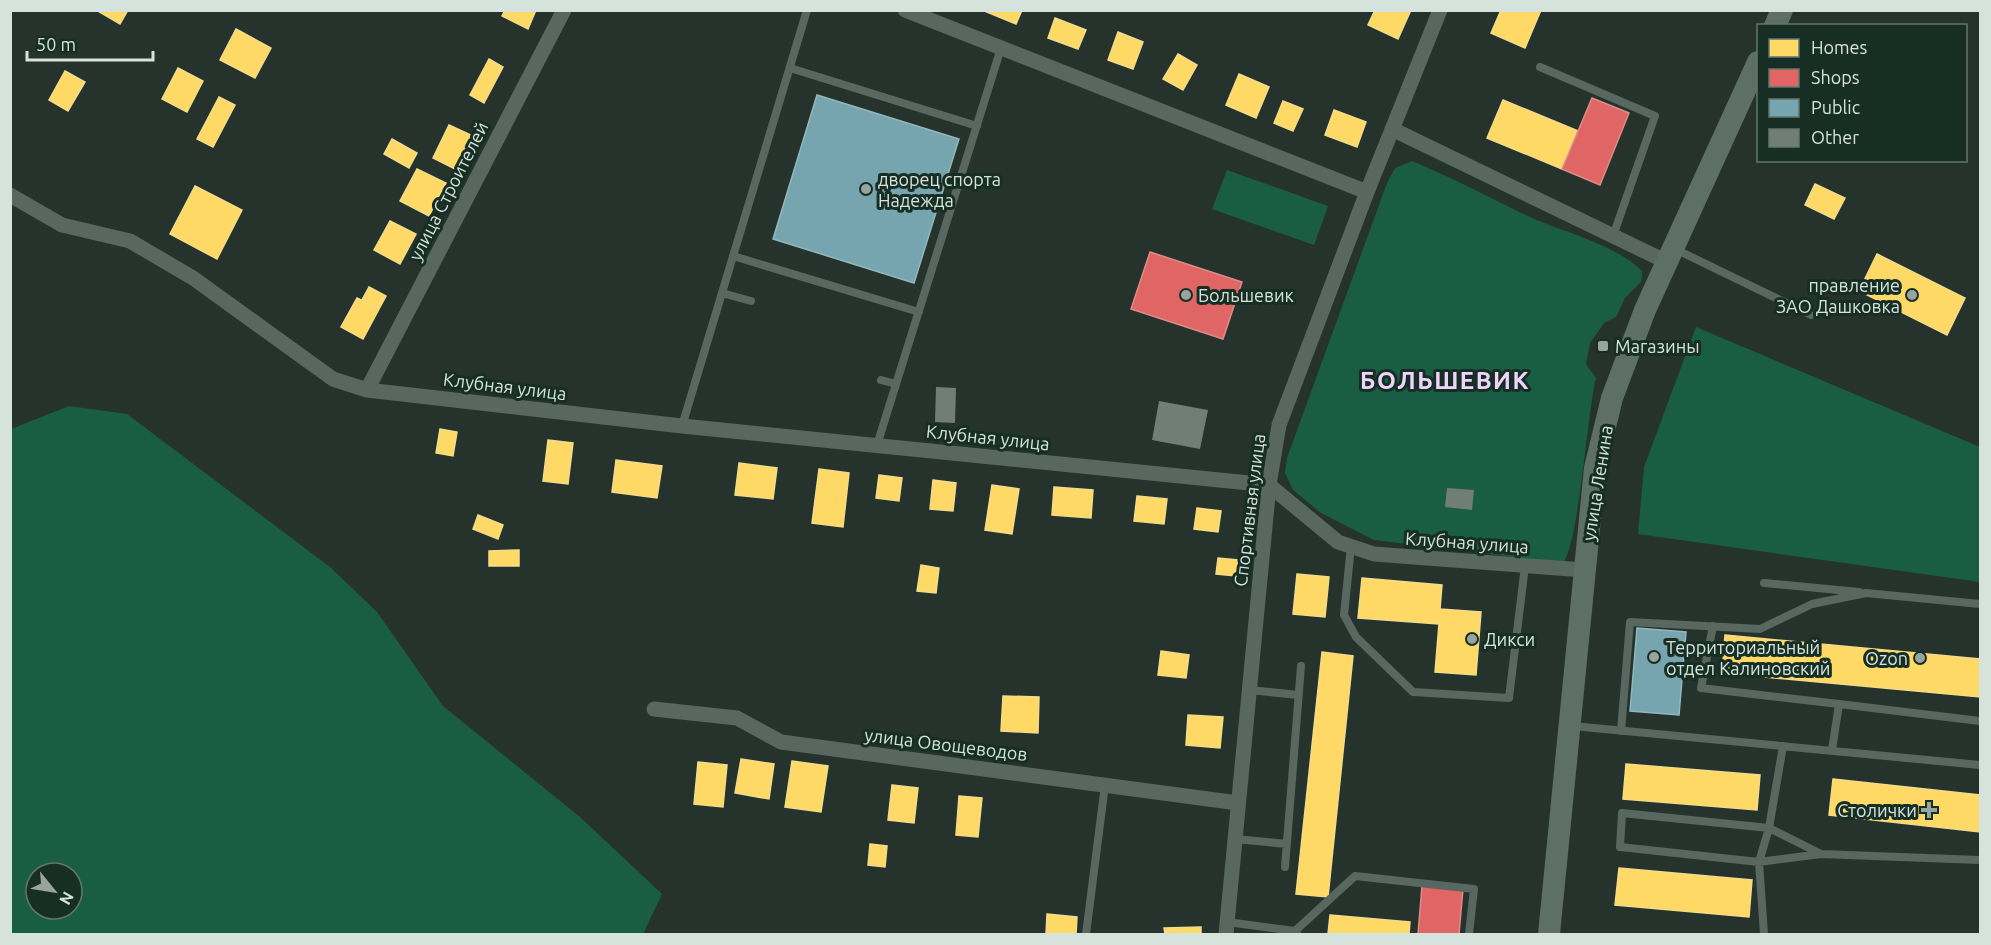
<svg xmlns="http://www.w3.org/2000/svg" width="1991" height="945" viewBox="0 0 1991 945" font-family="Ubuntu,sans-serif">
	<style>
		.green { fill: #195d44; fill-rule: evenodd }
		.homes { fill: #ffd966; stroke: #f3dc89; stroke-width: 1.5 }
		.shops { fill: #e06666; stroke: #dd8c89; stroke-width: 1.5 }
		.public { fill: #76a5af; stroke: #93b8bc; stroke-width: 1.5 }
		.building { fill: #717d77 }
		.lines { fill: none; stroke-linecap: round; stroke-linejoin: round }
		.service { stroke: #586760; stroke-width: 8 }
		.minor { stroke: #586760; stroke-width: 15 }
		.primary { stroke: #5d6f67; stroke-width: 22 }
		.poi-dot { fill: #98a59f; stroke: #172e24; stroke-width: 2 }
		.labels { text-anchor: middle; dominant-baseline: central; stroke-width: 6; stroke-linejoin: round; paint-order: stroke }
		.poi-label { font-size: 18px; fill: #d6e3dc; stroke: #172e24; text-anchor: start }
		.street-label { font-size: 18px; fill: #d6e3dc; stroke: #172e24 }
		.district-label { font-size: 24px; font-weight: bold; letter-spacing: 1.5px; fill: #efd5fc; stroke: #172e24 }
	</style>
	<rect width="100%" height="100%" fill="#26332d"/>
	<!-- green -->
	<path class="green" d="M 1412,161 C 1454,178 1493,200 1534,219 C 1569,234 1614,244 1642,271 L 1641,282 L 1625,298 L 1616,317 L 1604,323 L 1590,343 L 1586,364 L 1596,378 C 1587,414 1579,543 1563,563 L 1374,540 L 1321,513 L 1293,490 L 1285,473 L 1287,458 L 1387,183 L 1395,168 Z
		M 1227,170 L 1328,206 L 1314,245 L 1212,209 Z
		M 1696,327 L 1980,447 L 1980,582 L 1638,534 L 1644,467 Z
		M 69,406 L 127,414 L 330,567 L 377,612 L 443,706 L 580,817 L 662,894 L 643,934 L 11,934 L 11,429 ZM 36,873 L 72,873 L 72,909 L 36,909 Z"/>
	<!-- homes -->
	<path class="homes" d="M 96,10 L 128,10 L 120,24 Z
		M 505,10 L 536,10 L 528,29 L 502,16 Z
		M 982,10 L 1022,10 L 1016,24 Z
		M 1375,10 L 1411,10 L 1398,39 L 1368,25 Z
		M 1501,10 L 1541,10 L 1525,48 L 1491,33 Z
		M 1055,18 L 1086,30 L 1078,49 L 1048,38 Z
		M 236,29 L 271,48 L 255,78 L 220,60 Z
		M 1118,32 L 1143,42 L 1133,69 L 1108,60 Z
		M 1178,54 L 1197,65 L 1183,90 L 1163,79 Z
		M 489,59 L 503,67 L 484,103 L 470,95 Z
		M 178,68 L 203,81 L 187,112 L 162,99 Z
		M 65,71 L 85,82 L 68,111 L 49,100 Z
		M 1239,74 L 1269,87 L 1256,118 L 1226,105 Z
		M 219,97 L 235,105 L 213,147 L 197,139 Z
		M 1503,100 L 1578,131 L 1562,169 L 1487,138 Z
		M 1283,101 L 1303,109 L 1293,131 L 1274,123 Z
		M 1334,110 L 1366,122 L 1357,147 L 1325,135 Z
		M 449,125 L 471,135 L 455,169 L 433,158 Z
		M 392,139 L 417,153 L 409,168 L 384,154 Z
		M 417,169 L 446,183 L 429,216 L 400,201 Z
		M 1815,184 L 1845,198 L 1834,219 L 1805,205 Z
		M 195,186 L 242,210 L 217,259 L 170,234 Z
		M 390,221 L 416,234 L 400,264 L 374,250 Z
		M 1877,254 L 1965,298 L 1947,335 L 1859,291 Z
		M 369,287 L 386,296 L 379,309 L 362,300 Z
		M 357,298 L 379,309 L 363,339 L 341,327 Z
		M 440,429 L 457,432 L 453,456 L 436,453 Z
		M 548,440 L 573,443 L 568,484 L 543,481 Z
		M 616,460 L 662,466 L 657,498 L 612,492 Z
		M 739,463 L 777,468 L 773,499 L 735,495 Z
		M 819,469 L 849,473 L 843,527 L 812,523 Z
		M 879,475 L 902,478 L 899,501 L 876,498 Z
		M 933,480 L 956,483 L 953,511 L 930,509 Z
		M 992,485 L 1019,489 L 1012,534 L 985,530 Z
		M 1054,487 L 1093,490 L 1091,518 L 1052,515 Z
		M 1137,496 L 1167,499 L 1164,524 L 1134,521 Z
		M 1197,508 L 1221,511 L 1218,532 L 1194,529 Z
		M 478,515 L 503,525 L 498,539 L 473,529 Z
		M 519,550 L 519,566 L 489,566 L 489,551 Z
		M 1218,558 L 1238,560 L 1236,576 L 1216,574 Z
		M 921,565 L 939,568 L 936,593 L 917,591 Z
		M 1297,574 L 1329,577 L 1325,617 L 1293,614 Z
		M 1362,578 L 1442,585 L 1440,609 L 1481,612 L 1476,675 L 1435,672 L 1439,624 L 1358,618 Z
		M 1725,635 L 1980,659 L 1980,697 L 1722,673 Z
		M 1161,651 L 1189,655 L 1186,678 L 1158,675 Z
		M 1322,652 L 1353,656 L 1328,897 L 1296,894 Z
		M 1003,696 L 1039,697 L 1038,733 L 1001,731 Z
		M 1188,715 L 1223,717 L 1220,748 L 1186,745 Z
		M 741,759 L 774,764 L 769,799 L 735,793 Z
		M 792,761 L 828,766 L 821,812 L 785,807 Z
		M 698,762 L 727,765 L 723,807 L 694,804 Z
		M 1626,764 L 1760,775 L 1757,810 L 1623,799 Z
		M 1833,779 L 1980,795 L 1980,832 L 1829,815 Z
		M 892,785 L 918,788 L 914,823 L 888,820 Z
		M 959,796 L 982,798 L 978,837 L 956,835 Z
		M 870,844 L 887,846 L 885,867 L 868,865 Z
		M 1619,868 L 1752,880 L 1749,917 L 1615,905 Z
		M 1047,914 L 1077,917 L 1076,934 L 1046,934 Z
		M 1330,915 L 1410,922 L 1409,934 L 1328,934 Z
		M 1201,927 L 1201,934 L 1165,934 L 1164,928 Z"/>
	<!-- shops -->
	<path class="shops" d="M 1592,98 L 1629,113 L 1600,185 L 1562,169 Z
		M 1150,252 L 1242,282 L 1223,339 L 1131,309 Z
		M 1422,886 L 1463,889 L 1459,934 L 1418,934 Z"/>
	<!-- public -->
	<path class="public" d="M 817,95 L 959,139 L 914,283 L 773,239 Z
		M 1637,628 L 1686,632 L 1679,715 L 1630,711 Z"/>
	<!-- building -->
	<path class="building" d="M 936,387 L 956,388 L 955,423 L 935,422 Z
		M 1159,401 L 1208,410 L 1200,449 L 1152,440 Z
		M 1447,488 L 1474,490 L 1472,510 L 1445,507 Z"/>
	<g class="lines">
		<!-- service -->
		<path class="service" d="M 1540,67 L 1655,116 L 1613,236
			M 790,68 L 977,126
			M 1675,249 L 1811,315
			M 733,256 L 919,312
			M 722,293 L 751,301
			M 881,380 L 896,384
			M 682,426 L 807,10
			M 877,445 L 1001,48
			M 1351,546 L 1344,615 L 1356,637 L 1413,692 L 1509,698 L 1525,566
			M 1764,583 L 1859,592
			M 1713,626 L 1701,688 L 1839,704
			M 1249,690 L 1298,695
			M 1573,726 L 1980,765
			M 1621,731 L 1630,622 L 1760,629 L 1812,604 L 1866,593 L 1980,604
			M 1832,750 L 1839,704 L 1980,721
			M 1235,839 L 1287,844
			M 1821,854 L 1769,828 L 1622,813 L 1620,847 L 1759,862 L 1821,854 L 1980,860
			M 1285,867 L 1301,666
			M 1227,922 L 1295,931 L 1297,933
			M 1295,931 L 1355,876 L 1474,889 L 1469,934
			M 1086,934 L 1105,785
			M 1764,934 L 1759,862 L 1769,828 L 1783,746"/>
		<!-- minor -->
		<path class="minor" d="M 905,10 L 1367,192
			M 1392,129 L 1667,262
			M 10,195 L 62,225 L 130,241 L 193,278 L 333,379 L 367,390 L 682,426 L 1269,485 L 1338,542 L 1374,554 L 1584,570
			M 367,390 L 564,10
			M 654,709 L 737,718 L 781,742 L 1238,803
			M 1226,934 L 1269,485 L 1279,425 L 1367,192 L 1440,10"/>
		<!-- primary -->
		<path class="primary" d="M 1775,26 L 1782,10
			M 1549,934 L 1595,468 L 1612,398 L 1645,310 L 1758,62"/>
	</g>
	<!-- markers -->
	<g class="poi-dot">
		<circle cx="866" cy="189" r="6"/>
		<circle cx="1186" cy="295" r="6"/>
		<circle cx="1912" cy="295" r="6"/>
		<rect x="1597" y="340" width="12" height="12" rx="3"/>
		<circle cx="1472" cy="639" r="6"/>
		<circle cx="1654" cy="657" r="6"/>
		<circle cx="1920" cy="658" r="6"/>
		<path d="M1926 801h6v6h6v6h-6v6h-6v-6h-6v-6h6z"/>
	</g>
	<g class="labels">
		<!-- poi labels -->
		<g class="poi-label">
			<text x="878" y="179">дворец спорта<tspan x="878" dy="21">Надежда</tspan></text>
			<text x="1900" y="285" text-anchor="end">правление<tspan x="1900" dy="21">ЗАО Дашковка</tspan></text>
			<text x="1198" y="295">Большевик</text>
			<text x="1615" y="346">Магазины</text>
			<text x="1484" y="639">Дикси</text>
			<text x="1666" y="647">Территориальный<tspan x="1666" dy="21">отдел Калиновский</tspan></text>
			<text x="1908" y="658" text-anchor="end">Ozon</text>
			<text x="1917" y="810" text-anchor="end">Столички</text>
		</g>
		<!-- street labels -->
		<g class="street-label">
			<text transform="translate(448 191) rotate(-63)">улица Строителей</text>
			<text transform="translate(505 386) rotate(7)">Клубная улица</text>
			<text transform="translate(988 437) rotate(6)">Клубная улица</text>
			<text transform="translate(1597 483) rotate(-81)">улица Ленина</text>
			<text transform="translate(1249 510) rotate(-83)">Спортивная улица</text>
			<text transform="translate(1467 542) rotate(4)">Клубная улица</text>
			<text transform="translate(946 744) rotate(7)">улица Овощеводов</text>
		</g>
		<!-- district labels -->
		<g class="district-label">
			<text x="1445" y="380">БОЛЬШЕВИК</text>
		</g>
	</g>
	<!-- border -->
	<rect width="1991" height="945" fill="none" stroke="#d6e3dc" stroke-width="24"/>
	<!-- legend -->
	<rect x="1757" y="24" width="210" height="138" fill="#172e24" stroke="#63766e" stroke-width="1.5"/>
	<rect x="1769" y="39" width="30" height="18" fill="#ffd966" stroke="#63766e" stroke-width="1.5"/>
	<text x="1811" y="54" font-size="18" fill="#d6e3dc">Homes</text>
	<rect x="1769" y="69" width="30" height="18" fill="#e06666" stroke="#63766e" stroke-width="1.5"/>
	<text x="1811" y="84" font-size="18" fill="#d6e3dc">Shops</text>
	<rect x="1769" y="99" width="30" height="18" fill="#76a5af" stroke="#63766e" stroke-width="1.5"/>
	<text x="1811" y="114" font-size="18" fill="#d6e3dc">Public</text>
	<rect x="1769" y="129" width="30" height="18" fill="#717d77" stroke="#63766e" stroke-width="1.5"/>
	<text x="1811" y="144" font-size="18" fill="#d6e3dc">Other</text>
	<!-- north arrow -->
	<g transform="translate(54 891) rotate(120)"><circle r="28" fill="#172e24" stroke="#63766e" stroke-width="1.5"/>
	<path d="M0-4.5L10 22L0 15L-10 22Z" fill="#98a59f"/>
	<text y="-9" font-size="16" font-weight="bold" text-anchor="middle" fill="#d6e3dc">N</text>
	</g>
	<!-- scale -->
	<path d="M27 51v9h126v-9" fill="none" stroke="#d6e3dc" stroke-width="3"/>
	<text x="36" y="51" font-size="18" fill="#d6e3dc" stroke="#172e24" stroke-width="4.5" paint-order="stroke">50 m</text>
</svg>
